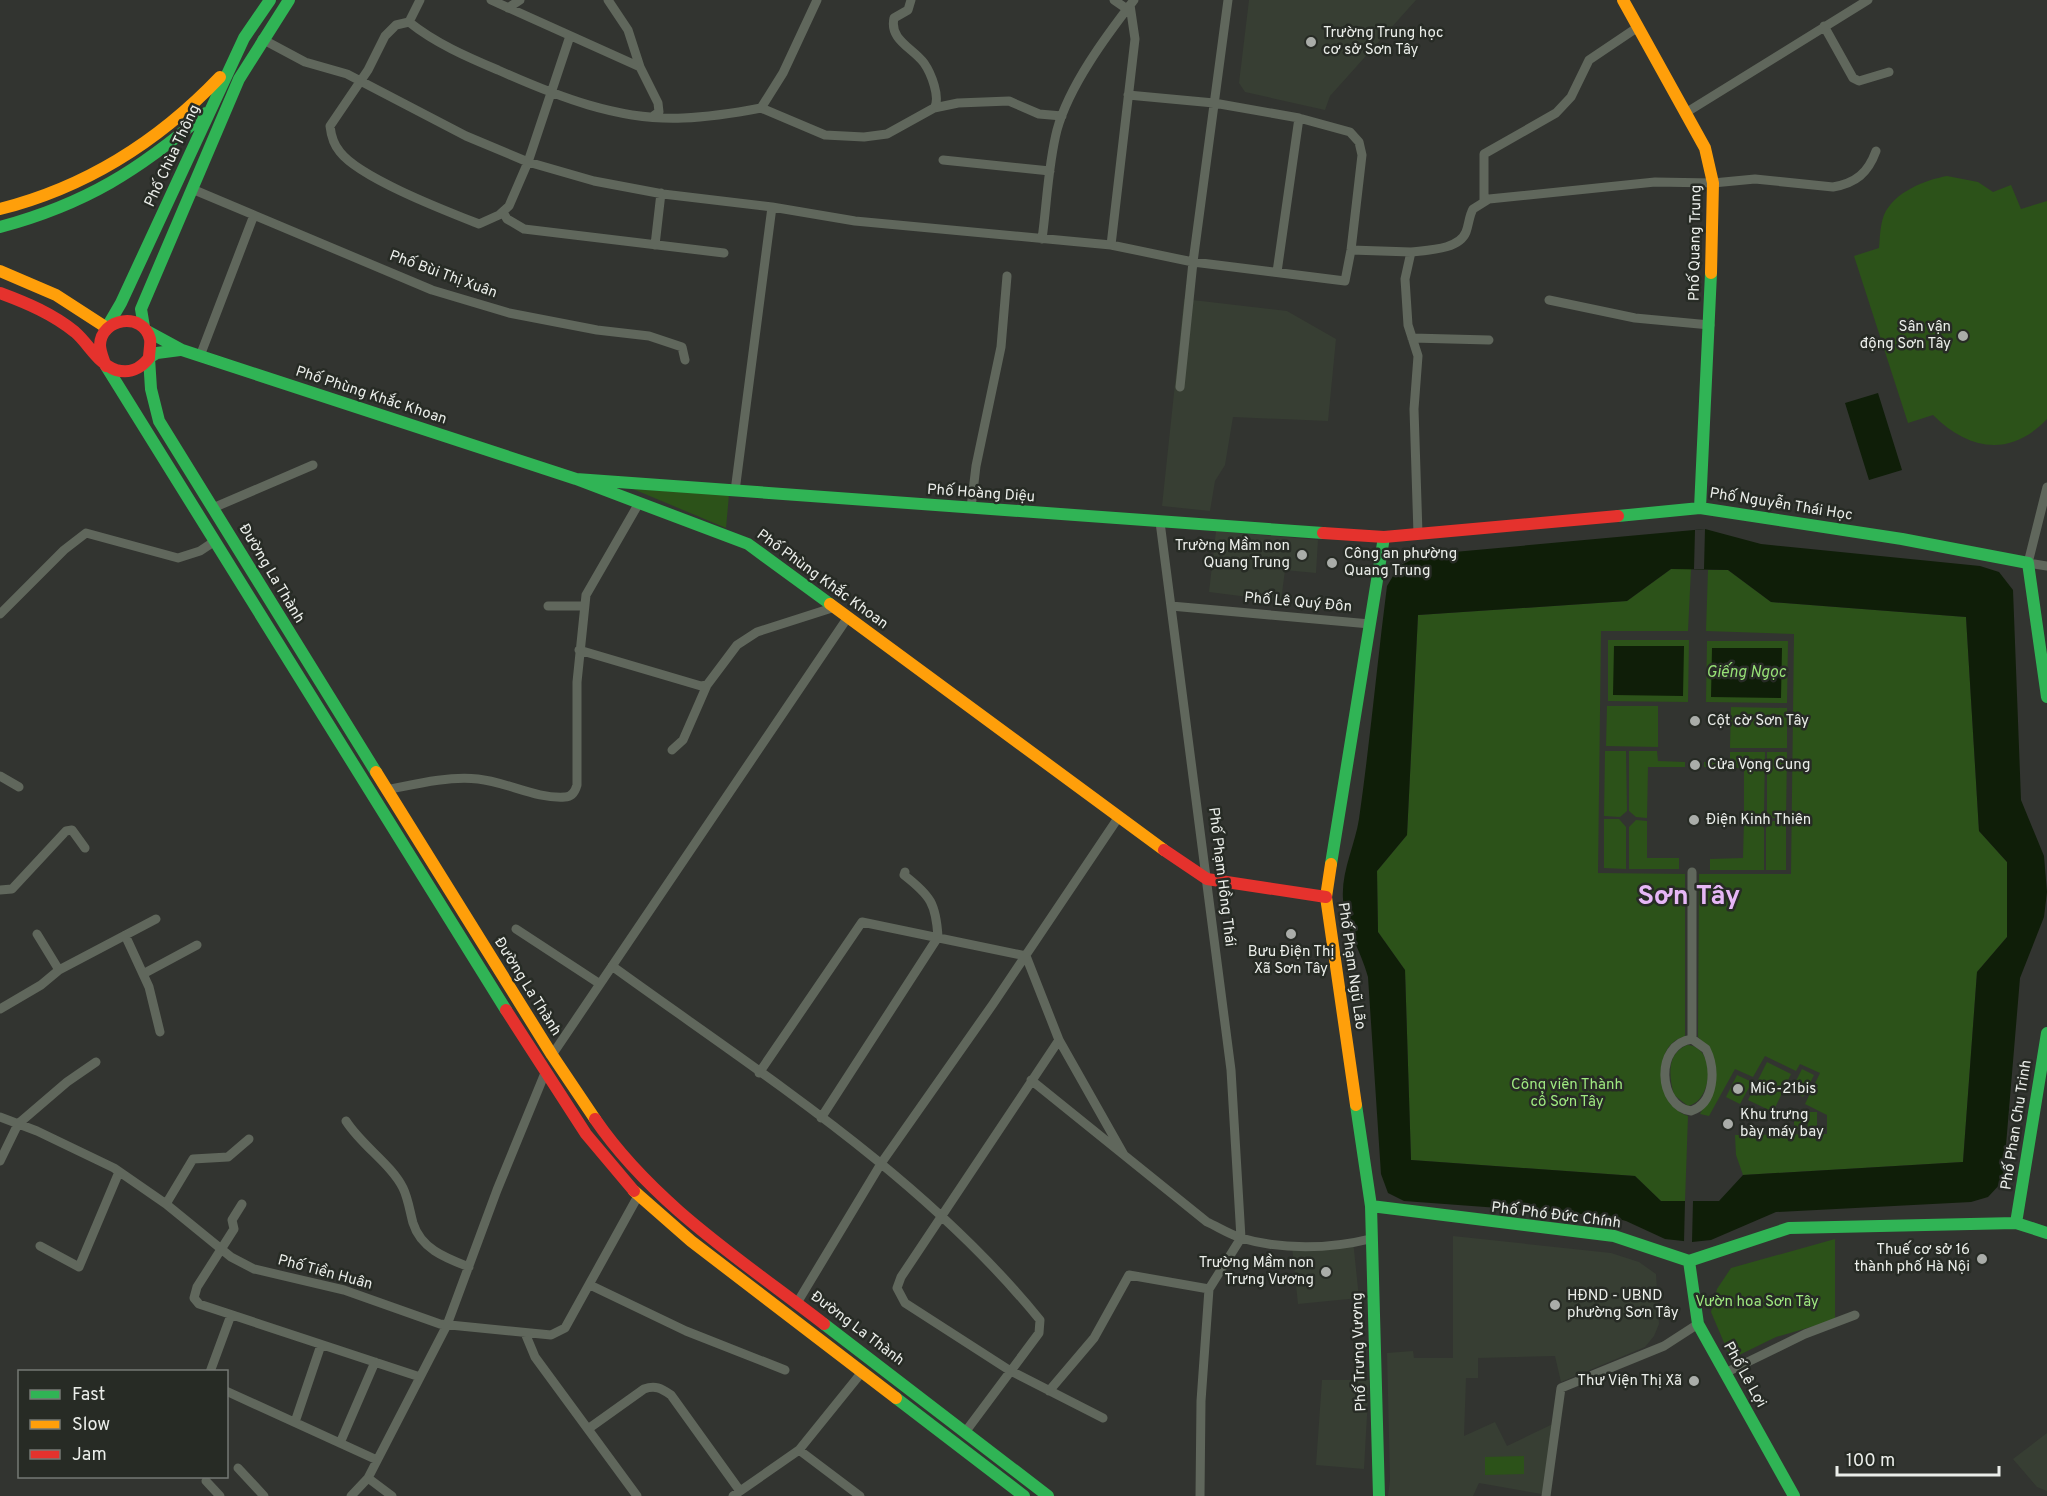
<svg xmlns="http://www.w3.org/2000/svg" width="2047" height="1496" viewBox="0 0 2047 1496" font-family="Overpass,sans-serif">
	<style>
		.built { fill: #373e33 }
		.green { fill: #2c5219 }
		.water { fill: #0f1e08; fill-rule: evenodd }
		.pier { fill: #323430 }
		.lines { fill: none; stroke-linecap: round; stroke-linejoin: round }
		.street { stroke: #60675c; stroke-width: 9 }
		.fast { stroke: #30b455; stroke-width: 12 }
		.slow { stroke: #ff9f0a; stroke-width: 12 }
		.jam { stroke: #e5322d; stroke-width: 12 }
		.poi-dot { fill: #aaada9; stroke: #272b25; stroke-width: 2 }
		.labels { text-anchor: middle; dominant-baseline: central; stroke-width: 5; stroke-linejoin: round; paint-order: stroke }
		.poi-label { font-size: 15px; fill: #ebeeea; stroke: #272b25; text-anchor: start }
		.street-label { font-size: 15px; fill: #ebeeea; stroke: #272b25 }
		.park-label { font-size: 15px; fill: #9fe980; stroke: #272b25 }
		.water-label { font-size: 16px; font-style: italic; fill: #96e076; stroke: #272b25 }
		.town-label { font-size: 27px; font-weight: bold; fill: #e6b7f6; stroke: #272b25 }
	</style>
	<rect width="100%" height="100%" fill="#323430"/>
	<!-- built -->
	<path class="built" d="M 1249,0 L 1416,0 L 1330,96 L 1325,110 L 1245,92 L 1239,83 Z
		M 1184,299 L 1287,311 L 1336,339 L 1328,421 L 1233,417 L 1225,465 L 1215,481 L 1210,511 L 1162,506 Z
		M 1216,531 L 1318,540 L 1316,573 L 1285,570 L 1281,601 L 1209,592 Z
		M 1453,1236 L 1611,1253 L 1639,1262 L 1656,1274 L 1659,1324 L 1654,1336 L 1645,1347 L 1561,1382 L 1555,1356 L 1478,1358 L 1478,1378 L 1466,1378 L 1464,1436 L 1495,1422 L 1507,1446 L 1557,1422 L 1547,1495 L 1479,1483 L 1473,1496 L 1388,1496 L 1390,1480 L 1387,1353 L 1413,1351 L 1414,1358 L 1453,1358 Z
		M 1353,1240 L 1359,1298 L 1298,1304 L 1292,1247 Z
		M 1322,1380 L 1369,1380 L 1364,1469 L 1316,1465 Z
		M 2047,1433 L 2047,1491 L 2037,1487 L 2013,1459 Z"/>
	<!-- green -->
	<path class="green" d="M 1947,176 L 1978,182 L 1993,192 L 2011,185 L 2021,209 L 2047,201 L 2047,419 C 2010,458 1968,450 1933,415 L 1908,423 L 1854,256 L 1879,248 C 1880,238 1880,225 1884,215 C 1894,192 1925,180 1947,176 Z
		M 633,489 L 729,495 L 726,528 Z
		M 1671,569 L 1691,569 L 1688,631 L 1601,631 L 1598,873 L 1685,874 L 1685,1037 C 1651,1042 1657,1107 1688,1116 L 1685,1201 L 1661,1201 L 1635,1176 L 1411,1160 L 1405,970 L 1378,932 L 1377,871 L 1407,835 L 1418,615 L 1627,601 Z
		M 1708,570 L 1728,570 L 1771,602 L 1966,617 L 1979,831 L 2007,862 L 2007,937 L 1977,972 L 1963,1162 L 1743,1175 L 1736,1155 L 1735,1135 L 1827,1134 L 1827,1115 L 1805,1104 L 1820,1073 L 1800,1064 L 1796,1071 L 1765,1056 L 1753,1077 L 1735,1069 L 1709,1116 L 1700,1114 L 1710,1095 L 1709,1048 L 1698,1037 L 1699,874 L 1791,874 L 1794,634 L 1706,631 Z
		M 1608,640 L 1689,640 L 1688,702 L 1608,701 Z
		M 1707,641 L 1788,641 L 1787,703 L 1706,702 Z
		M 1607,706 L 1658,706 L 1658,747 L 1606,746 Z
		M 1731,707 L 1787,708 L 1787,748 L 1730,748 Z
		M 1605,751 L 1626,751 L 1627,811 L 1620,817 L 1604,816 Z
		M 1629,751 L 1657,751 L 1658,761 L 1685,762 L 1685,767 L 1648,767 L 1647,818 L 1636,817 L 1629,811 Z
		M 1730,752 L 1765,752 L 1764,812 L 1757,818 L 1744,818 L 1744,768 L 1704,767 L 1704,762 L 1730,763 Z
		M 1767,752 L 1787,752 L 1786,818 L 1773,818 L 1767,812 Z
		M 1604,819 L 1619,819 L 1626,827 L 1626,869 L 1604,868 Z
		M 1636,820 L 1647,821 L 1647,858 L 1679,858 L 1679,869 L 1629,869 L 1629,827 Z
		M 1744,821 L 1757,821 L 1764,828 L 1764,870 L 1710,870 L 1710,859 L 1743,858 Z
		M 1773,821 L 1786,821 L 1786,870 L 1766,870 L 1766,828 Z
		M 1687,1045 C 1716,1046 1714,1100 1688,1106 L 1674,1095 C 1669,1076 1666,1054 1687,1045 Z
		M 1767,1062 L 1791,1074 L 1773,1112 L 1748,1100 Z
		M 1802,1069 L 1814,1075 L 1803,1097 L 1791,1091 Z
		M 1737,1075 L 1752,1082 L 1740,1104 L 1726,1097 Z
		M 1807,1112 L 1817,1112 L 1817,1130 L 1808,1130 Z
		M 1794,1113 L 1803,1113 L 1804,1130 L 1794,1130 Z
		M 1835,1239 L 1835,1320 L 1776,1337 L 1731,1359 L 1711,1312 L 1717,1289 L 1731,1268 Z
		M 1524,1456 L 1524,1474 L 1485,1475 L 1485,1457 Z"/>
	<!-- water -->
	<path class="water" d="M 1878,393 L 1902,470 L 1869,480 L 1845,403 Z
		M 1705,529 L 1761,544 L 1980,566 L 1999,572 L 2013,590 L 2021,800 L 2044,856 L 2047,892 L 2044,917 L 2020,978 L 2003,1181 L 1988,1197 L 1971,1202 L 1776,1212 L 1711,1240 L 1692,1242 L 1665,1239 L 1626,1221 L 1607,1216 L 1404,1201 L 1388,1193 L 1381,1174 L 1368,977 C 1361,950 1344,927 1343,899 C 1341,872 1355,845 1359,819 C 1370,742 1377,664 1387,586 L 1399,566 L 1421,555 ZM 1671,569 L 1728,570 L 1771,602 L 1966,617 L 1979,831 L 2007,862 L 2007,937 L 1977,972 L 1963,1162 L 1743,1175 L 1719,1201 L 1661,1201 L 1635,1176 L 1411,1160 L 1405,970 L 1378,932 L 1377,871 L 1407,835 L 1418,615 L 1627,601 Z
		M 1614,646 L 1684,646 L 1683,696 L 1613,695 Z
		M 1712,648 L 1782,648 L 1781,698 L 1711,697 Z"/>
	<!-- pier -->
	<path class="pier" d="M 1705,529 L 1704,569 L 1694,569 L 1695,530 Z
		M 1685,1201 L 1693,1201 L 1692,1242 L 1684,1242 Z"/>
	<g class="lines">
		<!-- street -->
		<path class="street" d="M 491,0 L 640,67 L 658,103 L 659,112 L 652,117
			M 608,0 L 628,30 L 640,67
			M 1114,0 L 1127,9
			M 508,8 L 520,0
			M 409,22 L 420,0
			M 1824,26 L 1853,78 L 1859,81 L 1889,72
			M 570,36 L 528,162 L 509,206 L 499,215 L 479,224 C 446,211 360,178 340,152 C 334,145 331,135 330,126 L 368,70 L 385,36 L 396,25 L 409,22 C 435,43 467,57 498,70 C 556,96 619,121 683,118 C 710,117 735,113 761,108 L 783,73 L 817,0
			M 262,39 L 305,62 L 347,74 L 466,136 L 528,162 L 594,181 L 663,194 L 772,207 L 855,221 L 1111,245 L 1193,262 L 1345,281 L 1351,250 L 1362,155 L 1359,142 L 1350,132 L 1299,118 L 1214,103 L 1128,95
			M 761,108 L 825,135 L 864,137 L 887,134 L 934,108 C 941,98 931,73 924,63 C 913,48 889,40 894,18 L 908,10 L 911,0
			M 934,108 L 958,103 L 1009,101 L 1039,114 L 1062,116
			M 1687,112 L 1868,0
			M 943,160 L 1050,171
			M 192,189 L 432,290 L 509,313 L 597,330 L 649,336 L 682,347 L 685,360
			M 1484,201 L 1484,154 L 1556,113 L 1571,97 L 1589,60 L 1638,27
			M 503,212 L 507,219 L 524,229 L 724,253
			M 1042,239 C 1047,203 1048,165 1057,130 C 1069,86 1106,36 1134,0
			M 655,245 L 661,193
			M 1111,245 L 1135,39 L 1130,5
			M 1351,250 L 1411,252
			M 1277,272 L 1299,118
			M 1549,300 L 1635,318 L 1710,325
			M 1412,338 L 1489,340
			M 200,356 L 254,215
			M 1180,387 L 1193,262 L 1228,0
			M 2047,487 L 2028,563 L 2047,566
			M 735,491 L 772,207
			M 213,508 L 313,465
			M 971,508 L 976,466 L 1001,347 L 1007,276
			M 1160,522 L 1231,1070 L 1241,1238
			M 1418,534 L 1414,409 L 1418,356 L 1408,325 L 1405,279 L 1411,252 C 1427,250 1459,250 1466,232 C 1469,224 1469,216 1473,209 L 1489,199 L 1655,182 L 1713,183 L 1755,179 L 1833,187 C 1856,183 1868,173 1876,151
			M 548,606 L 584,606
			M 1171,606 L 1370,624
			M 0,614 L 64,550 L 86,533 L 178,558 L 200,551 L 215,541
			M 579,650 L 701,686 L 707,685 L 737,645 L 757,632 L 835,607
			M 672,750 L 683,740 L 707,685
			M 0,776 L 19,787
			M 386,790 C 416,784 447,776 478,779 C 507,782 536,799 565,797 C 572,797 575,792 577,785 L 577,682 L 586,595 L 639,503
			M 0,890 L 12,889 L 66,831 L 72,830 L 85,848
			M 516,929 L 600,984
			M 37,934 L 59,970
			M 125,935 L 149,987 L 160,1032
			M 612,966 C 761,1074 922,1175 1040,1320 L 1039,1333 L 966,1431
			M 143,974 L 197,945
			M 0,1009 L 41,985 L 59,970 L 156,919
			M 1692,1039 L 1706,1049 C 1716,1069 1715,1103 1691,1111 C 1658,1107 1654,1044 1692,1039 Z
			M 1692,1039 L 1692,872
			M 1059,1040 L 901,1277 L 897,1288 L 905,1303 L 1009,1370 L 1103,1418
			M 552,1055 L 848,617
			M 759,1073 L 862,922 L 1026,956 L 1059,1040 L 1124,1155
			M 1031,1080 L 1207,1222 C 1218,1227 1229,1234 1241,1238 C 1281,1250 1330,1249 1370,1239
			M 0,1117 L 37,1131 L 114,1168 L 166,1204 L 231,1257 L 254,1269 L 344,1290 L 440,1324 L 551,1335 L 565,1328 L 638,1196
			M 821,1118 L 938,937 C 936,904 931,896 904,875 L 905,872
			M 346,1121 C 362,1146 391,1164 403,1188 C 408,1198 410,1212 413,1223 C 421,1249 446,1258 469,1267
			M 0,1161 L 18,1124 L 67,1082 L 96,1062
			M 166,1204 L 193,1159 L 228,1157 L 249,1139
			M 242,1204 L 232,1220 L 234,1229 L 197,1287 L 194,1298 L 199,1304 L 420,1377
			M 40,1246 L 79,1267 L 119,1172
			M 590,1285 L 686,1331 L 785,1370
			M 797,1303 L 882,1162 L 993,1004 L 1118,818
			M 525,1333 L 535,1357 L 637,1496
			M 210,1372 L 231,1315
			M 1725,1373 L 1805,1334 L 1855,1315
			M 226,1391 L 377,1460
			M 1049,1391 L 1094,1338 L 1129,1275 L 1209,1289
			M 295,1422 L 321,1345
			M 588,1429 L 644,1389 C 655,1385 661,1388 671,1395 L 740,1491
			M 340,1443 L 375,1362
			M 799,1450 L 860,1496
			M 238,1468 L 264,1496
			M 368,1478 L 392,1496
			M 206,1481 L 220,1496
			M 351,1496 L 368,1478 L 447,1325 L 497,1190 L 545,1073
			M 733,1496 L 799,1450 L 862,1372
			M 1200,1496 L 1201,1401 L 1209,1289 L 1241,1238
			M 1546,1496 L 1561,1388 L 1664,1346 L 1698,1324"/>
		<!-- fast -->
		<path class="fast" d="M 0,227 C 86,204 139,170 206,113
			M 107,327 L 121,303 L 244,38 L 270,0
			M 144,327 L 141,309 L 239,79 L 289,0
			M 147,331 L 182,350 L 576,479 L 748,544 L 830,604
			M 149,358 L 157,353 L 180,350
			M 149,358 L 151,389 L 159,421 L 376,772
			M 106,366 L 506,1010
			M 576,479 L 1323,533
			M 1700,508 L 1711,273
			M 1618,516 L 1700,508 L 1902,539 L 2028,563 L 2047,697
			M 1331,864 L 1384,537
			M 1356,1105 L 1371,1206 L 1379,1496
			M 1371,1206 L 1614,1236 L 1689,1261 L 1789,1228 L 2016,1223 L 2047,1233
			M 2016,1223 L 2047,1033
			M 1689,1261 L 1698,1324 L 1794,1496
			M 824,1324 L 1048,1496
			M 896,1398 L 1024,1496"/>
		<!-- slow -->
		<path class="slow" d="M 1623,0 L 1705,148 L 1713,183 L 1711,273
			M 0,209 C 87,187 158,142 220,77
			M 0,271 L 56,295 L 107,328
			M 830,604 L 1164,850
			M 376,772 L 552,1055 L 595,1119
			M 1331,864 L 1326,897 L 1356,1105
			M 634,1191 L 691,1241 L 896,1398"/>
		<!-- jam -->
		<path class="jam" d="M 0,293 C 27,303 53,314 75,332 C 89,344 98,364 116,370 C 130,374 140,369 149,358 C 149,352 151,344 150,339 C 143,311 101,318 100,345 C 100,351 103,358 105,364 L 106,366
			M 1323,533 L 1384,537 L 1618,516
			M 1164,850 L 1207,879 L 1326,897
			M 506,1010 L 586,1134 L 634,1191
			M 595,1119 C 653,1204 744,1262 824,1324"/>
	</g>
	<!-- markers -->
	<g class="poi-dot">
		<circle cx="1311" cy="42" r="6"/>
		<circle cx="1963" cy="336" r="6"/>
		<circle cx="1302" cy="555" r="6"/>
		<circle cx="1332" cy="563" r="6"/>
		<circle cx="1695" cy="721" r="6"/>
		<circle cx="1695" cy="765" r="6"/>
		<circle cx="1694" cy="820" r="6"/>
		<circle cx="1291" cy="934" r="6"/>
		<circle cx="1738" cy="1089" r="6"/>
		<circle cx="1728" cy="1124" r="6"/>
		<circle cx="1982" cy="1259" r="6"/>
		<circle cx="1326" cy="1272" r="6"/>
		<circle cx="1555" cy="1305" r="6"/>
		<circle cx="1694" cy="1381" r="6"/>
	</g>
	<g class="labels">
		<!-- poi labels -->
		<g class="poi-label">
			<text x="1323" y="33">Trường Trung học<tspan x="1323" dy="17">cơ sở Sơn Tây</tspan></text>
			<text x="1951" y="327" text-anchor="end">Sân vận<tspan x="1951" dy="17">động Sơn Tây</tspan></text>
			<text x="1290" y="546" text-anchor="end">Trường Mầm non<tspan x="1290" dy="17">Quang Trung</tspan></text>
			<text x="1344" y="554">Công an phường<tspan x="1344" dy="17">Quang Trung</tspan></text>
			<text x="1707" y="721">Cột cờ Sơn Tây</text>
			<text x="1707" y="765">Cửa Vọng Cung</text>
			<text x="1706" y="820">Điện Kinh Thiên</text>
			<text x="1291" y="952" text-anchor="middle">Bưu Điện Thị<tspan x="1291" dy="17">Xã Sơn Tây</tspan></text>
			<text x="1750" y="1089">MiG-21bis</text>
			<text x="1740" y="1115">Khu trưng<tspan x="1740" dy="17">bày máy bay</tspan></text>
			<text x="1970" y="1250" text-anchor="end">Thuế cơ sở 16<tspan x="1970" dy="17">thành phố Hà Nội</tspan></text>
			<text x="1314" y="1263" text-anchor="end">Trường Mầm non<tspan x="1314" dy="17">Trưng Vương</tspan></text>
			<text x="1567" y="1296">HĐND - UBND<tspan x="1567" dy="17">phường Sơn Tây</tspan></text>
			<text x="1682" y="1381" text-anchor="end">Thư Viện Thị Xã</text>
		</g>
		<!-- street labels -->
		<g class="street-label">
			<text transform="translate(173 156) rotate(-65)">Phố Chùa Thông</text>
			<text transform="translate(1696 243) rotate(-89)">Phố Quang Trung</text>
			<text transform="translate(443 275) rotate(20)">Phố Bùi Thị Xuân</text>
			<text transform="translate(371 396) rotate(18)">Phố Phùng Khắc Khoan</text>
			<text transform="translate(981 494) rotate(4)">Phố Hoàng Diệu</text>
			<text transform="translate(1781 505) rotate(9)">Phố Nguyễn Thái Học</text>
			<text transform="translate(271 574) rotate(59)">Đường La Thành</text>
			<text transform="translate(822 580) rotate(36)">Phố Phùng Khắc Khoan</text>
			<text transform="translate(1298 603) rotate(5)">Phố Lê Quý Đôn</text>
			<text transform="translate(1221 877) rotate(83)">Phố Phạm Hồng Thái</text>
			<text transform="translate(1351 966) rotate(82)">Phố Phạm Ngũ Lão</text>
			<text transform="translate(527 987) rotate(58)">Đường La Thành</text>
			<text transform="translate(2017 1125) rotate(-81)">Phố Phan Chu Trinh</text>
			<text transform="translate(1556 1216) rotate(7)">Phố Phó Đức Chính</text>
			<text transform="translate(325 1273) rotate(15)">Phố Tiền Huân</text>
			<text transform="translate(857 1329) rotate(37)">Đường La Thành</text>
			<text transform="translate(1360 1352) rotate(-92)">Phố Trưng Vương</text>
			<text transform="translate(1744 1375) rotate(61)">Phố Lê Lợi</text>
		</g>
		<!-- park labels -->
		<g class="park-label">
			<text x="1567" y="1085">Công viên Thành<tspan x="1567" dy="17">cổ Sơn Tây</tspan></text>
			<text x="1757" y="1302">Vườn hoa Sơn Tây</text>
		</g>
		<!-- water labels -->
		<g class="water-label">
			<text x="1746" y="673">Giếng Ngọc</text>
		</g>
		<!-- town labels -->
		<g class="town-label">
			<text x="1689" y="897">Sơn Tây</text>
		</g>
	</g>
	<!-- legend -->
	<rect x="18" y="1370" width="210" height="108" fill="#272b25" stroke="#757974" stroke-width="1.5"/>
	<rect x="30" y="1390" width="30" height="9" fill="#30b455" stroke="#757974" stroke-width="1.5"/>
	<text x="72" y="1400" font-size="18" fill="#ebeeea">Fast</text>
	<rect x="30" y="1420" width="30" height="9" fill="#ff9f0a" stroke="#757974" stroke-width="1.5"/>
	<text x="72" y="1430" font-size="18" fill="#ebeeea">Slow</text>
	<rect x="30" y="1450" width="30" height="9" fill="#e5322d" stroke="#757974" stroke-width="1.5"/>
	<text x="72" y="1460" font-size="18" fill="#ebeeea">Jam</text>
	<!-- scale -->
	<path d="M1837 1466v9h162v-9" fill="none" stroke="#ebeeea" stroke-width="3"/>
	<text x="1846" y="1466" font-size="18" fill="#ebeeea" stroke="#272b25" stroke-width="4.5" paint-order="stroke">100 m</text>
</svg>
